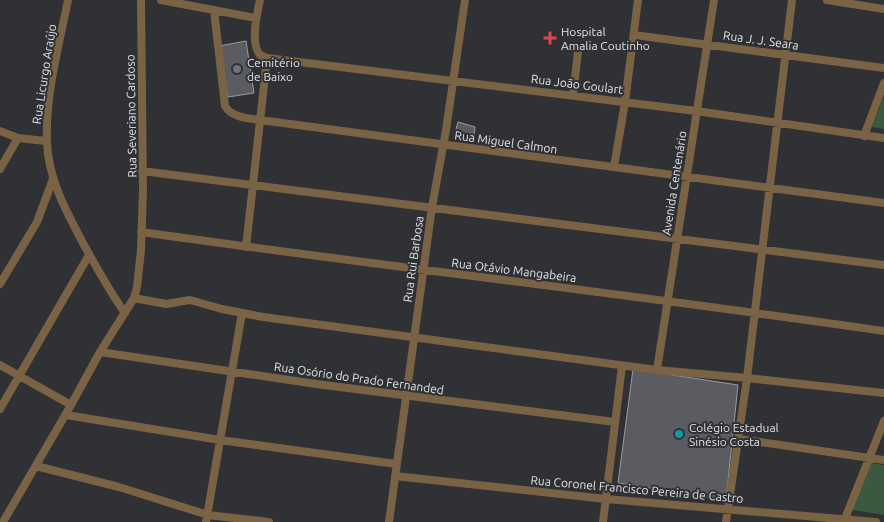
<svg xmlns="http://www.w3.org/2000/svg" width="884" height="522" viewBox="0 0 884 522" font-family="Ubuntu,sans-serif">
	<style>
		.green { fill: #3a593f }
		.building { fill: #5b5c61; stroke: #999a9f }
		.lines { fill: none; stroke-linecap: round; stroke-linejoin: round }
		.minor { stroke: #7a6245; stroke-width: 8 }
		.health-dot { fill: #e0444e; stroke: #2f3135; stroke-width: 2 }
		.worship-dot { fill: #6b7280; stroke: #2f3135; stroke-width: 2 }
		.culture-dot { fill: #0f9aa8; stroke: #2f3135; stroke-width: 2 }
		.labels { text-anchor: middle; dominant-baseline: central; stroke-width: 4; stroke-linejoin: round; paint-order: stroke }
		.poi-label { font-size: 12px; fill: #e1e2e5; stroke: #2f3135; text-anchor: start }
		.street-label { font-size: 12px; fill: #e1e2e5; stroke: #2f3135 }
	</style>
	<rect width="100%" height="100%" fill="#2f3135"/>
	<!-- green -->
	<path class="green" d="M 884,96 L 884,129 L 872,127 Z
		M 871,463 L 884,465 L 884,515 L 852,510 Z"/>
	<!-- building -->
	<path class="building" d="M 246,41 L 254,93 L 228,97 L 219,46 Z
		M 458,122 L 475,127 L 473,142 L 454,137 Z
		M 633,369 L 738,385 L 726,500 L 618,483 Z"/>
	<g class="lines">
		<!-- minor -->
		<path class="minor" d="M 68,0 C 59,46 45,95 47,142 C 48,179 67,213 84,245 C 97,268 109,291 125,313
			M 161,0 L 256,18
			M 827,0 L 884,9
			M 214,10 L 225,106 C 232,118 248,118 260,120 L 884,203
			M 634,35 L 884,68
			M 267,58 L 696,111 L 884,138
			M 573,95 L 578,52
			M 0,131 L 18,138 L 46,141
			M 864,136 L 884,83
			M 614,167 L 625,102 L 638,0
			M 0,169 L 18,138
			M 142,171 L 884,265
			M 141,232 C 388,267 637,295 884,331
			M 246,247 L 267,58 L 260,55 C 250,43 257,14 260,0
			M 0,284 L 37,222 L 53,179
			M 134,298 L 166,304 L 190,300 L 222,309 L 263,317 L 657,370 L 747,378 L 884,393
			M 100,352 L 316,384 L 615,422
			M 0,365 L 71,405
			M 657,370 L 714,0
			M 0,409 L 89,255
			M 66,415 L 220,440 L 396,464
			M 739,439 L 884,460
			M 36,466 L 119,487 L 208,515 L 269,522
			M 395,476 L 606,499 L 876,522
			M 844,521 L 884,421
			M 3,522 L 71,405 L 100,352 L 134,298 L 137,287 L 141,250 L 143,190 L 141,0
			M 206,522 L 242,313
			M 389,522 L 432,207 L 446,130 L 465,0
			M 603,522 L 622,366
			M 726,522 L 747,378 L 792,0"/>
	</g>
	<!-- markers -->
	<path class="health-dot" d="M547.5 30.5h5v5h5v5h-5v5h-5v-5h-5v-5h5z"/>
	<circle class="worship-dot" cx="237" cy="69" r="5"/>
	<circle class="culture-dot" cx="679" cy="434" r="5"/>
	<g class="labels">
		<!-- poi labels -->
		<g class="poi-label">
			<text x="561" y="31">Hospital<tspan x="561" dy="14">Amalia Coutinho</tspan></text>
			<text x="247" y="62">Cemitério<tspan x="247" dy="14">de Baixo</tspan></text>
			<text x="689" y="427">Colégio Estadual<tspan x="689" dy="14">Sinésio Costa</tspan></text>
		</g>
		<!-- street labels -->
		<g class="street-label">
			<text transform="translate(761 40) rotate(8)">Rua J. J. Seara</text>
			<text transform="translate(44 74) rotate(-81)">Rua Licurgo Araújo</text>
			<text transform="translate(577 84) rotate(7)">Rua João Goulart</text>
			<text transform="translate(131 116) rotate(-91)">Rua Severiano Cardoso</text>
			<text transform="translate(506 142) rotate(8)">Rua Miguel Calmon</text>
			<text transform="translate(674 183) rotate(-81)">Avenida Centenário</text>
			<text transform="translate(413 259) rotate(-82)">Rua Rui Barbosa</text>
			<text transform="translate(514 270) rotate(7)">Rua Otávio Mangabeira</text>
			<text transform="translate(359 378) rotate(8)">Rua Osório do Prado Fernanded</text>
			<text transform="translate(637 489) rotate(5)">Rua Coronel Francisco Pereira de Castro</text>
		</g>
	</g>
</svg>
